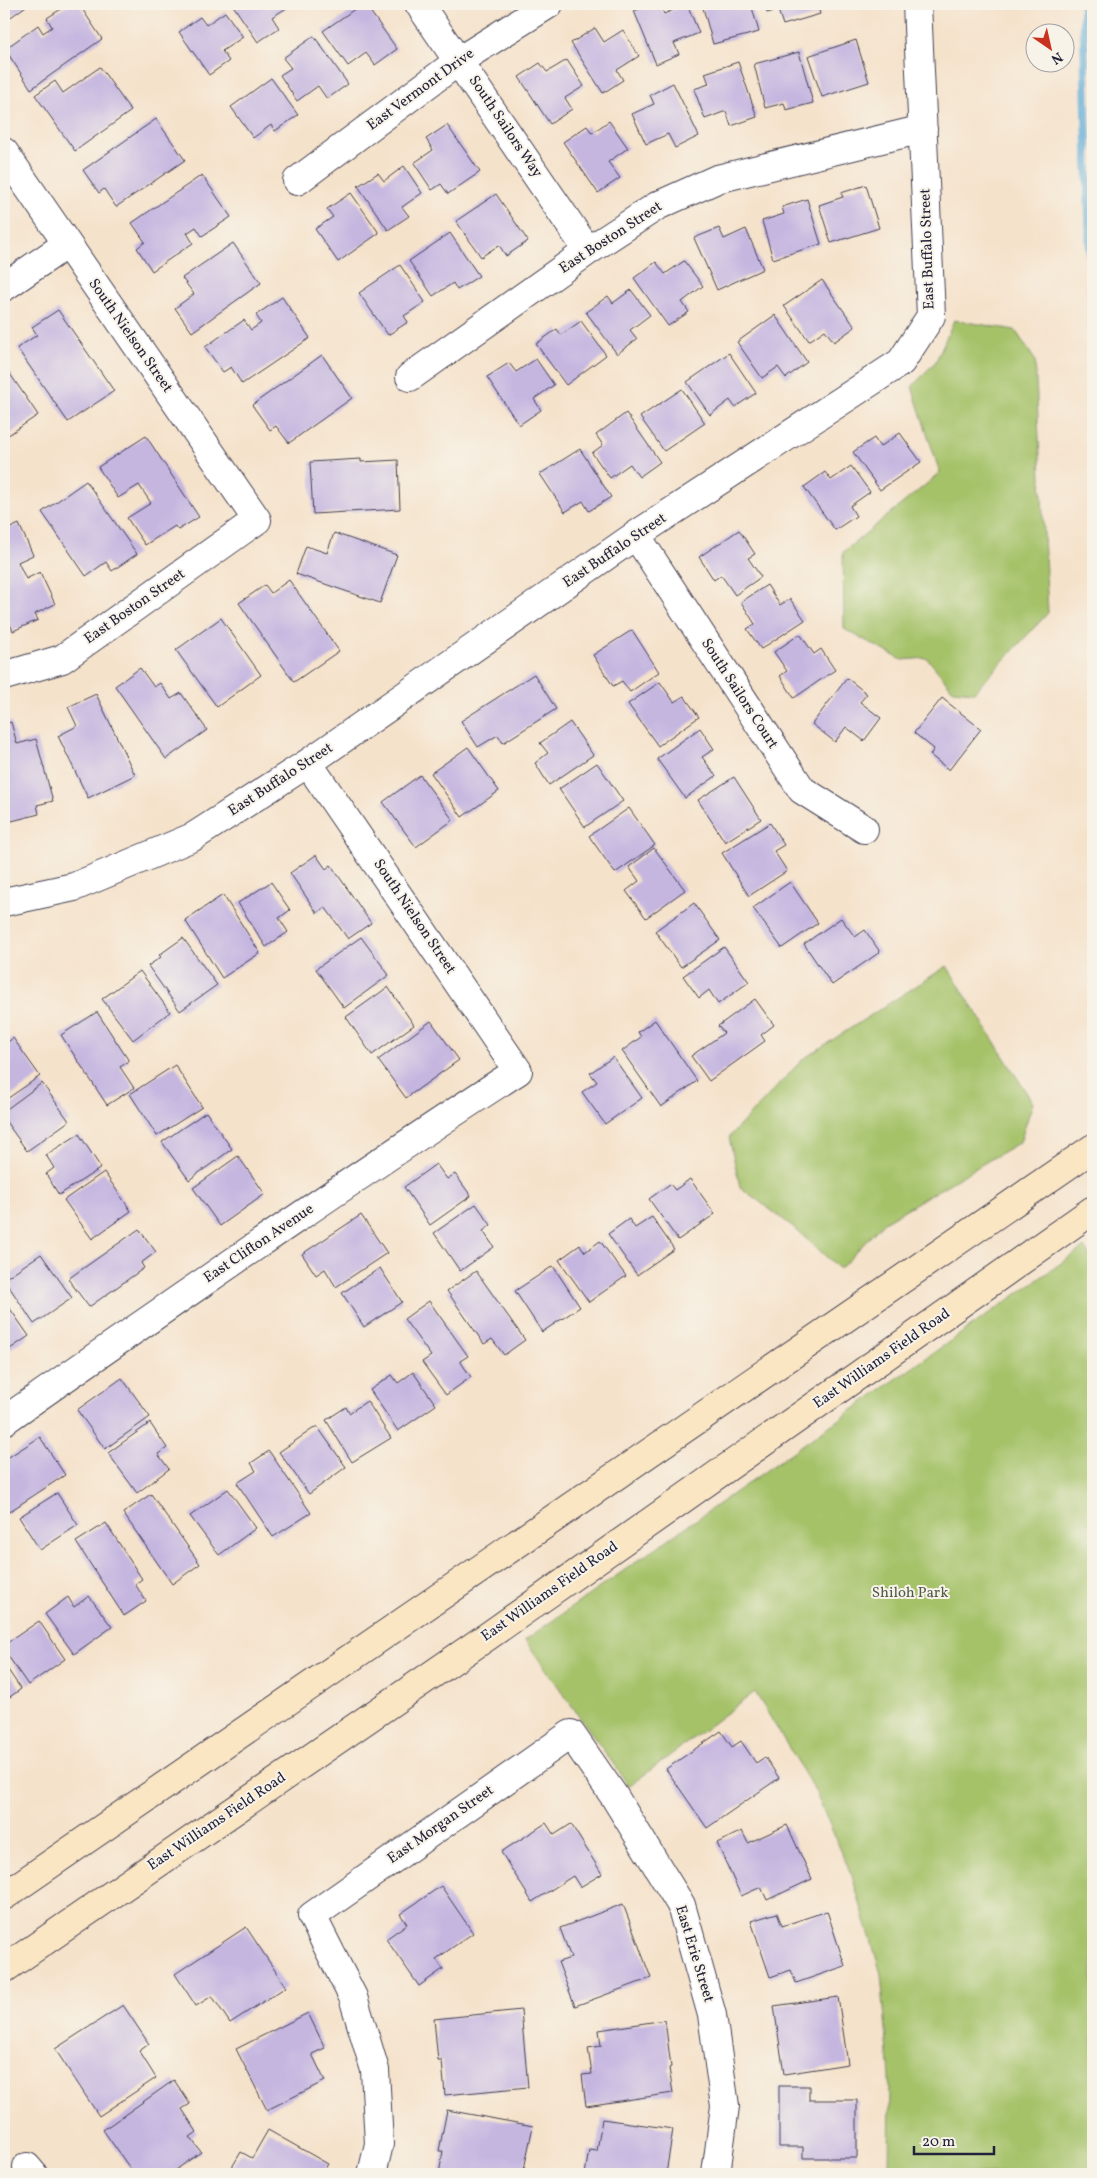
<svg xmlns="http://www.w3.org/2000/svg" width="1097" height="2178" viewBox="0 0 1097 2178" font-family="Vollkorn,serif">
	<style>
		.green { fill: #a5c269; stroke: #647252 }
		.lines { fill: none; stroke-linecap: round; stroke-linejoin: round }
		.stream { stroke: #5eabd7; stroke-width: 8 }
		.building { fill: #c5b6e0 }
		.street-casing { stroke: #423f51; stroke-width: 30 }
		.secondary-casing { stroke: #423f51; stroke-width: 30 }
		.street { stroke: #fff; stroke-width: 28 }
		.secondary { stroke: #fbe6c4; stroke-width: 28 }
		.labels { text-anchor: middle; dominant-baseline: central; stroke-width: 4; stroke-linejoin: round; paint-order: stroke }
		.street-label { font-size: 15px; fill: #22223b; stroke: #f7f3e8 }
		.park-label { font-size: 15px; fill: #505a4b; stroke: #f7f3e8 }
	</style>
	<rect width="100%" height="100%" fill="#f7f3e8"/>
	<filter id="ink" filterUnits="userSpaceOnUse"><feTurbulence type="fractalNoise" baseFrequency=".02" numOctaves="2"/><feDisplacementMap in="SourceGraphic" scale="10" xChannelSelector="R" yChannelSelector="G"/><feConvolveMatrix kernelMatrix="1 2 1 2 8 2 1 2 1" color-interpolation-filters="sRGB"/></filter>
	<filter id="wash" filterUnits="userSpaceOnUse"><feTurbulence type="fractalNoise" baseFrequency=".0096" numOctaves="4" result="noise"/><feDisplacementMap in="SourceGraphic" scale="20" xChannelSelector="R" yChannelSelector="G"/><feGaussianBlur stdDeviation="1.12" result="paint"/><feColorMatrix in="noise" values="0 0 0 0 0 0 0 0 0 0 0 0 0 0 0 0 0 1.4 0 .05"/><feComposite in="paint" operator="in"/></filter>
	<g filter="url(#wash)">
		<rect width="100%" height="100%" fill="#f5e2cb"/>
		<!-- green -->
		<path class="green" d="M 954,320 L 1015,330 L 1035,360 L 1048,613 L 974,692 L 953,690 L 927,658 L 902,660 L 844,629 L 843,552 L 940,473 L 912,387 L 936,361 Z
			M 947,966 L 1033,1103 L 1020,1142 L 884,1222 L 840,1269 L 792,1226 L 740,1187 L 729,1137 L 803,1059 Z
			M 1084,1247 L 1093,1261 L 1093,2174 L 889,2174 L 890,2076 L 881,1974 L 852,1876 L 815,1791 L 755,1692 L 629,1786 L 525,1640 Z"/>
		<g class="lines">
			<!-- stream -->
			<path class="stream" d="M 1083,4 L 1093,362"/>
		</g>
		<g id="blocks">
			<!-- building -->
			<path class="building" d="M 4,4 L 24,4 L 26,6 L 4,22 Z
				M 69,4 L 79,4 L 102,39 L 31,89 L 5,49 L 38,25 L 43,33 L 52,27 L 47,18 Z
				M 232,4 L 293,4 L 272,17 L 279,28 L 258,42 Z
				M 362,4 L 365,4 L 397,49 L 375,65 L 366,53 L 348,66 L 323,31 Z
				M 651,4 L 660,4 L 664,14 L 687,4 L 699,33 L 674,43 L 679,54 L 656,64 L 634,11 Z
				M 702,4 L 751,4 L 759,32 L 713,44 Z
				M 764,4 L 817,4 L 820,14 L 783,25 L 778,10 L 767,13 Z
				M 225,12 L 243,37 L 222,51 L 229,61 L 209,75 L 179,32 L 200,17 L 206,25 Z
				M 595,28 L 604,42 L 623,30 L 639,56 L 617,70 L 623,80 L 603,93 L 571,43 Z
				M 314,36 L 348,84 L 327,99 L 318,86 L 297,101 L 280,75 L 291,68 L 283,58 Z
				M 856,40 L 869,82 L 822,97 L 808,56 Z
				M 799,52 L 813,103 L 786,110 L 784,103 L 765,108 L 754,64 Z
				M 567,60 L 584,86 L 565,98 L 572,109 L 550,124 L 519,77 L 540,63 L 547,72 Z
				M 738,62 L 757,117 L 731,126 L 726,111 L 705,119 L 694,89 L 709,84 L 705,73 Z
				M 100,67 L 131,111 L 75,151 L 35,95 L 55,81 L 63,93 Z
				M 271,78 L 298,115 L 275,131 L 271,125 L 253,138 L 231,107 Z
				M 673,83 L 699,136 L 675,148 L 668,134 L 646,144 L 632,114 L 654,104 L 650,95 Z
				M 156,119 L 185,160 L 116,207 L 104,189 L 99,193 L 83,170 Z
				M 609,121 L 628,148 L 608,162 L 620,178 L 598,193 L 563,142 L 587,126 L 592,133 Z
				M 447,125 L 480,172 L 448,194 L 441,184 L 432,190 L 414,163 L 433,150 L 426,139 Z
				M 404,166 L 422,193 L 402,207 L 409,216 L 388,230 L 358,186 L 378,173 L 384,181 Z
				M 202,175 L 231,217 L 202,236 L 196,227 L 187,233 L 193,243 L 152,271 L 137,248 L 145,242 L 132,223 Z
				M 866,185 L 879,228 L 831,243 L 819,205 L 843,197 L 841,193 Z
				M 351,193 L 379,233 L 338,262 L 315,229 L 333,217 L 327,209 Z
				M 496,194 L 528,241 L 506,256 L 499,245 L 481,257 L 456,221 Z
				M 807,199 L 821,244 L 773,259 L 762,221 L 784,214 L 782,207 Z
				M 719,228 L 724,239 L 746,229 L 763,269 L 717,290 L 694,238 Z
				M 450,233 L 479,276 L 457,290 L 453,283 L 433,296 L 409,261 Z
				M 233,243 L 261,283 L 192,332 L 175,308 L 194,294 L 182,278 Z
				M 684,261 L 703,286 L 682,302 L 689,312 L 668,326 L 634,278 L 656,262 L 665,274 Z
				M 400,265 L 425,302 L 404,316 L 408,322 L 388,335 L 359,293 Z
				M 822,280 L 855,327 L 834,342 L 825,330 L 809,341 L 784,306 Z
				M 631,290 L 650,315 L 630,330 L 637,339 L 617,354 L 586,312 L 608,296 L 613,303 Z
				M 282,297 L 310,338 L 242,384 L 231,367 L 223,372 L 205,347 L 244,320 L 251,330 L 261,323 L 256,315 Z
				M 58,310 L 114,391 L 68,422 L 17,348 L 37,335 L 32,327 Z
				M 775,315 L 807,362 L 786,378 L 778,367 L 762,378 L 737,342 Z
				M 581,321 L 606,355 L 566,385 L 536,344 L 557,329 L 561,335 Z
				M 729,353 L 756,393 L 735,407 L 730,400 L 710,415 L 687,382 Z
				M 322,355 L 352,398 L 289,443 L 276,426 L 270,430 L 252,405 Z
				M 536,359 L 554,385 L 534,399 L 541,410 L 519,425 L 487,377 L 509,363 L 516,372 Z
				M 4,365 L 38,415 L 4,438 Z
				M 682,389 L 705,423 L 664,451 L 640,417 Z
				M 626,413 L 660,462 L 639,477 L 630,464 L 610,478 L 592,453 L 603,445 L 596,435 Z
				M 900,433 L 921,462 L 880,490 L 853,452 L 874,438 L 880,447 Z
				M 146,436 L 199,517 L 178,530 L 175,526 L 145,545 L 127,518 L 151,503 L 139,485 L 118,498 L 98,467 Z
				M 580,449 L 611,497 L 589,511 L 583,501 L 565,512 L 540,474 Z
				M 361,459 L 361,462 L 398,460 L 400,509 L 313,514 L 310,462 Z
				M 851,466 L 870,492 L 850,506 L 856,516 L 835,530 L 804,487 L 825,472 L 831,480 Z
				M 86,481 L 137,554 L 112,571 L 106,562 L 86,576 L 42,512 Z
				M 19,524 L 33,555 L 18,562 L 26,579 L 40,572 L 55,604 L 35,614 L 38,620 L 13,631 L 4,611 L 4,531 Z
				M 739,530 L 755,554 L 748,558 L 761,577 L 735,595 L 721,575 L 714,580 L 699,557 Z
				M 334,533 L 397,555 L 380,603 L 296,574 L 306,546 L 327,553 Z
				M 289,580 L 339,651 L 294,682 L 239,603 L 265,585 L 271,593 Z
				M 767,585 L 780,605 L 790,599 L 805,620 L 761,649 L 747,629 L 755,624 L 741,602 Z
				M 221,618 L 261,675 L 217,707 L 176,650 Z
				M 632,630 L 659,672 L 630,692 L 622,681 L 613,686 L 593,655 Z
				M 800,634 L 814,654 L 821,649 L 835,670 L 794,698 L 780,676 L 787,671 L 774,652 Z
				M 140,668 L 154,687 L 160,683 L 171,699 L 181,693 L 207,730 L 166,759 L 115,686 Z
				M 534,674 L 556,709 L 503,743 L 498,735 L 478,747 L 461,721 Z
				M 847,678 L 867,694 L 860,702 L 881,718 L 864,741 L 846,727 L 835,742 L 812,724 Z
				M 660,682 L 674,702 L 684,696 L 699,717 L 658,746 L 628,704 Z
				M 96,694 L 135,775 L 88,798 L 58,736 L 77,726 L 68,707 Z
				M 942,698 L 981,729 L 949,770 L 930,755 L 934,749 L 914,733 Z
				M 11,722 L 17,744 L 36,739 L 53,801 L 37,805 L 39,814 L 4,823 L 4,724 Z
				M 570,722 L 593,755 L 549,785 L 535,763 L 548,753 L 540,743 Z
				M 700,728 L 714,749 L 702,757 L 716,776 L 685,798 L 657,759 Z
				M 468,747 L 499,791 L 462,817 L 431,773 Z
				M 597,763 L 623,801 L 585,827 L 559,789 Z
				M 420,775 L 453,820 L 416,847 L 383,802 Z
				M 734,777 L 761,819 L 725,842 L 698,800 Z
				M 629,808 L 655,845 L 615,873 L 589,836 Z
				M 770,823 L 784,845 L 774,851 L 787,871 L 749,896 L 722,853 Z
				M 654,848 L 685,890 L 646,918 L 626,891 L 639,881 L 629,867 Z
				M 316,855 L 326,869 L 331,865 L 371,923 L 348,939 L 325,907 L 317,913 L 290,873 Z
				M 271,882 L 290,910 L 279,918 L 288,932 L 266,947 L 238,903 Z
				M 790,882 L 818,923 L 782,948 L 753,908 Z
				M 223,895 L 260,953 L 222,978 L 185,920 Z
				M 694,903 L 720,940 L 681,967 L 655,931 Z
				M 841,918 L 855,937 L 865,930 L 880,952 L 832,985 L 804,944 Z
				M 361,937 L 389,975 L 344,1008 L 316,969 Z
				M 183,938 L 217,985 L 180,1011 L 148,966 L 161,957 L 159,955 Z
				M 724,947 L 749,982 L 718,1004 L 709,990 L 699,998 L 683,976 Z
				M 140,971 L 170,1012 L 133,1040 L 102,999 Z
				M 388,987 L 414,1025 L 372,1055 L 346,1017 Z
				M 755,999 L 774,1025 L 761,1035 L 765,1041 L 709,1081 L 691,1056 L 724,1033 L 718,1026 Z
				M 97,1012 L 129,1061 L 120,1067 L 134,1088 L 107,1105 L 61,1035 Z
				M 655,1020 L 697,1081 L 661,1107 L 622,1051 L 641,1037 L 638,1032 Z
				M 431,1021 L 459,1060 L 406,1098 L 378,1060 Z
				M 13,1038 L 40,1076 L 4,1101 L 4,1045 Z
				M 613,1057 L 642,1098 L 605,1124 L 582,1092 L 597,1082 L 590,1073 Z
				M 175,1065 L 202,1107 L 157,1136 L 130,1094 Z
				M 42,1083 L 69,1121 L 27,1151 L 4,1119 L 4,1111 Z
				M 206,1112 L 232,1149 L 189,1180 L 162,1142 Z
				M 79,1134 L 101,1168 L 59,1195 L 46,1174 L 54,1168 L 46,1155 Z
				M 238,1156 L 265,1194 L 220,1226 L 193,1188 Z
				M 436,1164 L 447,1179 L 455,1174 L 471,1196 L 430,1225 L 404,1187 Z
				M 104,1172 L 131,1211 L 92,1239 L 64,1200 Z
				M 690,1179 L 715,1214 L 678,1240 L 649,1199 L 670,1184 L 675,1190 Z
				M 476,1204 L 491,1225 L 483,1231 L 494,1247 L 460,1271 L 434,1233 Z
				M 361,1215 L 387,1253 L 336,1287 L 325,1269 L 316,1275 L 302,1254 Z
				M 652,1217 L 674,1249 L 637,1275 L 608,1234 L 629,1219 L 635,1228 Z
				M 139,1229 L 156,1252 L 141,1263 L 144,1268 L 89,1307 L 68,1279 Z
				M 600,1241 L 626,1276 L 589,1302 L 559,1260 L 580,1245 L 585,1252 Z
				M 41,1254 L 72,1298 L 34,1324 L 4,1279 Z
				M 553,1266 L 580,1307 L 542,1332 L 515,1291 Z
				M 380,1268 L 402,1302 L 364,1327 L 342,1293 Z
				M 476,1271 L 525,1340 L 504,1355 L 492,1339 L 484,1344 L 447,1291 Z
				M 4,1300 L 29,1336 L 7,1351 L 4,1345 Z
				M 429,1301 L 468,1356 L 460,1361 L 471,1377 L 446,1395 L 422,1362 L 431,1356 L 404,1319 Z
				M 413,1372 L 436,1405 L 398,1431 L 370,1390 L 392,1375 L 398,1383 Z
				M 122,1378 L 150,1417 L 105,1449 L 77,1410 Z
				M 367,1401 L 391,1438 L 352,1462 L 326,1420 L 346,1407 L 349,1413 Z
				M 150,1423 L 167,1448 L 158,1454 L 169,1469 L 137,1493 L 108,1453 Z
				M 317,1426 L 346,1467 L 309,1494 L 279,1452 Z
				M 40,1437 L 65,1475 L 4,1515 L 4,1460 Z
				M 269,1451 L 311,1513 L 273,1537 L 237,1483 L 256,1471 L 251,1463 Z
				M 228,1489 L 256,1528 L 219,1555 L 190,1516 Z
				M 57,1493 L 78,1525 L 40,1550 L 19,1517 Z
				M 151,1494 L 200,1564 L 172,1584 L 123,1513 Z
				M 106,1523 L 142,1579 L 135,1584 L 146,1601 L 124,1616 L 76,1542 Z
				M 89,1596 L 112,1627 L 74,1654 L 45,1614 L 68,1597 L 74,1607 Z
				M 39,1621 L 65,1659 L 28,1685 L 4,1650 L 4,1645 Z
				M 4,1664 L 21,1689 L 4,1701 Z
				M 721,1731 L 732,1747 L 741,1741 L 756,1763 L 765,1757 L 779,1778 L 707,1828 L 666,1769 Z
				M 546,1823 L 554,1835 L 571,1824 L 602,1874 L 580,1887 L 573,1876 L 532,1902 L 501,1852 Z
				M 787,1825 L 812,1879 L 767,1900 L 761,1887 L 741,1896 L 717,1843 L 742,1831 L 748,1843 Z
				M 441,1886 L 473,1933 L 436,1959 L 443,1969 L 419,1986 L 386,1939 L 407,1924 L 400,1914 Z
				M 623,1904 L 651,1978 L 575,2006 L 558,1962 L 571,1958 L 560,1928 Z
				M 827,1911 L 845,1966 L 796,1983 L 791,1970 L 770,1977 L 751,1921 L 777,1913 L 782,1926 Z
				M 246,1927 L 286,1987 L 230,2023 L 212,1996 L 196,2006 L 175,1974 Z
				M 838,1997 L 848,2064 L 784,2074 L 774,2006 Z
				M 123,2005 L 149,2044 L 139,2051 L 156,2078 L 99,2116 L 55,2049 Z
				M 521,2010 L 528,2087 L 445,2095 L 442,2061 L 438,2061 L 434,2019 Z
				M 308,2013 L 325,2048 L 312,2054 L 325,2081 L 267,2110 L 236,2049 Z
				M 665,2020 L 671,2067 L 669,2068 L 673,2093 L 586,2106 L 582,2075 L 592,2074 L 588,2048 L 601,2046 L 599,2030 Z
				M 174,2080 L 190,2104 L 182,2109 L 197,2132 L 190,2137 L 201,2152 L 170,2174 L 134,2174 L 103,2130 Z
				M 779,2086 L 809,2086 L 809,2100 L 857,2100 L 857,2158 L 803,2158 L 803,2147 L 779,2147 Z
				M 447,2110 L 533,2126 L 523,2174 L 439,2174 L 443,2151 L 439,2151 Z
				M 602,2119 L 673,2129 L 666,2174 L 585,2174 L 589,2150 L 597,2151 Z
				M 268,2130 L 328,2164 L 322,2174 L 228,2174 L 241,2152 L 252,2158 Z"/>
		</g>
	</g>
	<g filter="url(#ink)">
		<use href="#blocks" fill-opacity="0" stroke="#423f51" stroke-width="1"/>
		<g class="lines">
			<!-- street casing -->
			<g class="street-casing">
				<path id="street" d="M 419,4 L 588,251
					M 4,152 L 257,520 L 62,659 L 4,676
					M 297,181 L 460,60 L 549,4
					M 4,287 L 67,244
					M 410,377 L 588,251 L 657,206 L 717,179 L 923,129
					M 636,535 L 802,790 L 864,829
					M 4,902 L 74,887 L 193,837 L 308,763 L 636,535 L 901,362 L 931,316 L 917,4
					M 4,1421 C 87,1362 172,1304 256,1246 C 343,1187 429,1128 518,1071 L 308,763
					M 27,2167 L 33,2174
					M 372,2174 L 379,2144 L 375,2070 L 353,1997 L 312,1916 L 571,1734 L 614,1796 L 681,1905 L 712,2015 L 725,2106 L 716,2174"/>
			</g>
			<!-- secondary casing -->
			<g class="secondary-casing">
				<path id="secondary" d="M 4,1896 L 1093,1148
					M 4,1969 L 491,1634 L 1093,1210"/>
			</g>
			<!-- street -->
			<use href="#street" class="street"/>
			<!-- secondary -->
			<use href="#secondary" class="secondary"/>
		</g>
	</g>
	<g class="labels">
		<!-- street labels -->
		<g class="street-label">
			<text transform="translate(421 90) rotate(-36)">East Vermont Drive</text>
			<text transform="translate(505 127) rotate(56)">South Sailors Way</text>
			<text transform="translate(611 238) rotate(-33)">East Boston Street</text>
			<text transform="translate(928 249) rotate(-92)">East Buffalo Street</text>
			<text transform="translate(130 336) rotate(55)">South Nielson Street</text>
			<text transform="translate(615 551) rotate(-34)">East Buffalo Street</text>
			<text transform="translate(135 607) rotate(-35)">East Boston Street</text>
			<text transform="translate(739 694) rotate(57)">South Sailors Court</text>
			<text transform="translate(281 780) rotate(-33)">East Buffalo Street</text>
			<text transform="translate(414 917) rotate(56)">South Nielson Street</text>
			<text transform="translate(259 1244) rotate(-34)">East Clifton Avenue</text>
			<text transform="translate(882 1359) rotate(-35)">East Williams Field Road</text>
			<text transform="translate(550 1592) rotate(-35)">East Williams Field Road</text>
			<text transform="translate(217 1822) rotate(-34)">East Williams Field Road</text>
			<text transform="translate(441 1825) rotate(-35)">East Morgan Street</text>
			<text transform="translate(694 1954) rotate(73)">East Erie Street</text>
		</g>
		<!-- park labels -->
		<g class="park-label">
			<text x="910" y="1593">Shiloh Park</text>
		</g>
	</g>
	<!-- margin -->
	<rect width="1097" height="2178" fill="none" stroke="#f7f3e8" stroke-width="20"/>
	<!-- north arrow -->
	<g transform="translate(1050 48) rotate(146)"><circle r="24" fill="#f7f3e8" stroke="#a29fa3"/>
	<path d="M0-4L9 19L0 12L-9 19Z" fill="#c8321e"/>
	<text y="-8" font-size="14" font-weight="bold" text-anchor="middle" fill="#22223b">N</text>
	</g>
	<!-- scale -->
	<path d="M914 2146v8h80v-8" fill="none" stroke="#22223b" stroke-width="2.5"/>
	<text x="922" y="2146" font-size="15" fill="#22223b" stroke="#f7f3e8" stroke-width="4" paint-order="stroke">20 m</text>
</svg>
